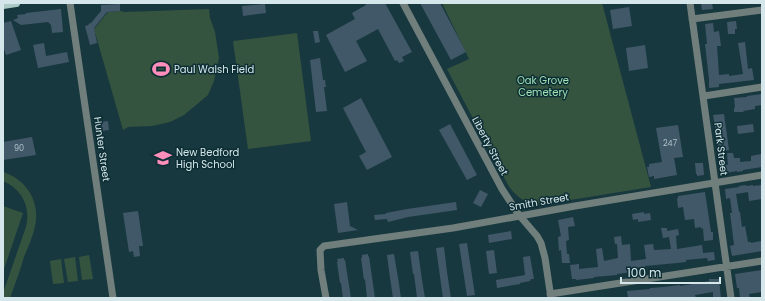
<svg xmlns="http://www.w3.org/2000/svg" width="765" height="301" viewBox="0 0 765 301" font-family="Poppins,sans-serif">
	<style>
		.green { fill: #35543f }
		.building { fill: #415869 }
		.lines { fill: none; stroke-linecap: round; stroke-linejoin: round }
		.minor { stroke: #707f7c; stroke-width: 7 }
		.major { stroke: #accac5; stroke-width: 8 }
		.labels { text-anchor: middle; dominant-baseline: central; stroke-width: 3; stroke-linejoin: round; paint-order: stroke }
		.number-label { font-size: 8px; fill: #b0c3ca }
		.poi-label { font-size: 10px; fill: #d5e7eb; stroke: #0d2e34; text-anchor: start }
		.park-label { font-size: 10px; fill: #a0e2b5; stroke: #0d2e34 }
		.street-label { font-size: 10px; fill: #d5e7eb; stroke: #0d2e34 }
	</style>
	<rect width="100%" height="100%" fill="#18383f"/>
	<!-- green -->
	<path class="green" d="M 442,3 L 602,3 L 651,187 L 539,205 C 524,202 517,198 508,185 L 447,69 L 469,59 Z
		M 209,9 L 210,18 L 215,32 L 219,58 L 214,81 L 208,95 L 184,115 L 170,122 L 152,126 L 128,127 L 123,130 L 94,29 L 108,12 L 120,11 L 125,12 Z
		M 297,33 L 311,141 L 248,149 L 233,41 Z
		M 3,172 C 23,178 38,197 36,219 C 35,232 29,245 24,257 C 20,271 15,284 10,298 L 3,298 L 3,293 L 26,227 C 31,207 22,189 3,181 Z
		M 3,206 L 23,213 L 3,272 Z
		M 89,255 L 93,279 L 82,280 L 79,257 Z
		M 75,257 L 78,281 L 68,282 L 64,259 Z
		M 61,259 L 64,283 L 53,284 L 50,261 Z"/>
	<!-- building -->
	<path class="building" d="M 365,3 L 385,3 L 412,52 L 402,57 L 404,61 L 399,63 L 397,60 L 395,61 L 378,29 L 356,41 L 367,61 L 345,72 L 326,35 L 355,19 L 352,13 L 366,5 Z
		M 420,3 L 440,3 L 466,52 L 451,60 Z
		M 701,3 L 712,3 L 713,9 L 702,10 Z
		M 120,4 L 120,11 L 107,12 L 94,28 L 97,43 L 90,45 L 85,26 L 89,25 L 88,24 L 91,23 L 101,11 L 101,5 Z
		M 265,4 L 266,13 L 243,16 L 242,6 Z
		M 629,7 L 632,26 L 613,29 L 610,10 Z
		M 61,9 L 63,32 L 52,33 L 51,25 L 48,22 L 21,25 L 13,20 L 18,18 L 17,15 L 26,14 L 26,13 Z
		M 11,21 L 21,50 L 6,55 L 3,46 L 3,23 Z
		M 736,21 L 737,29 L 735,29 L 735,34 L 728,34 L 727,22 Z
		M 713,23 L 714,32 L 719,31 L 721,46 L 717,46 L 719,75 L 729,74 L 729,76 L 743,74 L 738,43 L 745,42 L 748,69 L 752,68 L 754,80 L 719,84 L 719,87 L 709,88 L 709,79 L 705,44 L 707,44 L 705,24 Z
		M 313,31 L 318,31 L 320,42 L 315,43 Z
		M 44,43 L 46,56 L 67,52 L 69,62 L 38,68 L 33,45 Z
		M 645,45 L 648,68 L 629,71 L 626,48 Z
		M 320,58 L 323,80 L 325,80 L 326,87 L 324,87 L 327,111 L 316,112 L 310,60 Z
		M 762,94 L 762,105 L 755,106 L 755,109 L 743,111 L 744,112 L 734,112 L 734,108 L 735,107 L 734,98 L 747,97 L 747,96 Z
		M 361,98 L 392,157 L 367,170 L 359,156 L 366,152 L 343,108 Z
		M 724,114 L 729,150 L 718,152 L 717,132 L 716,132 L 713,115 Z
		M 108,121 L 109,130 L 101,131 L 100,122 Z
		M 450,124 L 477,175 L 467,180 L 439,130 Z
		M 753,124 L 754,132 L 738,134 L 737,126 Z
		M 678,125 L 683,157 L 674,158 L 677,175 L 654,179 L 654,176 L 649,177 L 647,167 L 649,167 L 649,164 L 662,162 L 656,128 Z
		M 32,137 L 36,155 L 3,160 L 3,142 Z
		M 727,153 L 733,153 L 734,158 L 740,158 L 740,162 L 751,161 L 751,156 L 761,154 L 762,167 L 743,170 L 743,171 L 737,172 L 737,171 L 726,173 L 724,165 L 728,165 Z
		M 695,163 L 703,163 L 704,175 L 697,176 L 697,174 L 696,174 Z
		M 746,185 L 746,186 L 753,185 L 753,186 L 762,185 L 762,199 L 749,201 L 748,192 L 736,194 L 739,212 L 740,212 L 742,227 L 745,226 L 748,242 L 751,242 L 751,243 L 761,241 L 762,251 L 732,256 L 730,246 L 734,245 L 730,213 L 732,213 L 730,198 L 726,199 L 725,189 L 739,187 L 739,186 Z
		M 480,190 L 488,194 L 481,207 L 473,203 Z
		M 705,192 L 711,232 L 713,232 L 713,240 L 704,241 L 703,228 L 701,229 L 701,227 L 695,228 L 694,219 L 685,220 L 683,207 L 678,208 L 677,198 L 678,198 L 678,196 Z
		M 347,202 L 350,226 L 358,230 L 338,233 L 334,204 Z
		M 456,202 L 457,210 L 408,217 L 388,222 L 387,219 L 375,220 L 374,215 L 386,214 L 386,213 L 407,209 Z
		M 138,211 L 143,246 L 139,246 L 140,256 L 134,257 L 133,251 L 129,252 L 123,213 Z
		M 644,212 L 644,214 L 650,213 L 651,220 L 638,222 L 638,219 L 633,220 L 632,214 Z
		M 573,217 L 575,226 L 568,227 L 569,240 L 566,241 L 567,254 L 569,254 L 570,263 L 562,263 L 561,250 L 559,251 L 558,237 L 561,236 L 558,220 Z
		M 661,228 L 667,228 L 667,231 L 678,229 L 679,235 L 676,236 L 677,249 L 702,245 L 703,253 L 714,252 L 715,260 L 708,261 L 707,258 L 686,260 L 686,262 L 677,263 L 645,266 L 645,267 L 632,268 L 632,272 L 617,274 L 617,275 L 594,277 L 594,278 L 576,280 L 576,279 L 572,279 L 570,265 L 579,264 L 579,269 L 598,267 L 596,249 L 602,248 L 604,261 L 618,258 L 617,244 L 615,244 L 614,237 L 621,236 L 622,245 L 630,244 L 631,261 L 646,259 L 644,245 L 653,244 L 654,250 L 671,249 L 669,237 L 663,238 Z
		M 511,231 L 512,239 L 489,243 L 488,235 Z
		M 467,243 L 475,295 L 467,296 L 459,244 Z
		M 444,247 L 447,272 L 451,298 L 443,298 L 436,248 Z
		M 494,250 L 497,273 L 489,274 L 486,251 Z
		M 418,251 L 422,280 L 425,298 L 417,298 L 414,274 L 413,274 L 410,252 Z
		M 368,254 L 368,257 L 369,256 L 375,298 L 367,298 L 365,279 L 364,280 L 361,258 L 362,258 L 362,255 Z
		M 394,254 L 399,284 L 401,298 L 393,298 L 390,278 L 387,255 Z
		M 530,256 L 534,279 L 531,279 L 530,281 L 520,283 L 520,284 L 497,288 L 496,280 L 525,275 L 523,257 Z
		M 344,258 L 344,260 L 345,260 L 351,298 L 343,298 L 341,283 L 340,283 L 337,262 L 338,261 L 337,259 Z
		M 762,270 L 762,284 L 761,285 L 762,292 L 749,294 L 750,298 L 740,298 L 739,288 L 737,288 L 735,274 Z
		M 709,279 L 719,279 L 721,298 L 713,298 L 713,292 L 695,295 L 696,298 L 628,298 L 627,291 L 650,289 L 650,288 L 663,287 L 680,285 L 680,286 L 700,283 L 709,281 Z"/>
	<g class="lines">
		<!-- minor -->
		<path class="minor" d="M 70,3 L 113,298
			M 403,3 L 502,189 L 519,215 L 537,236 L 541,243 L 545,258 L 551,298
			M 690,3 L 731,298
			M 692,19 L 762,10
			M 704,96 L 762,87
			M 550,294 L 762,261
			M 326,298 L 321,270 L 320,250 L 324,246 L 374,239 L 453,228 L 575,206 L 762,175"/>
		<!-- major -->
		<path class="major" d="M 3,5 L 16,3"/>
	</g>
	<!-- icons -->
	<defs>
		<g id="stadium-bare" transform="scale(1.38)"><path d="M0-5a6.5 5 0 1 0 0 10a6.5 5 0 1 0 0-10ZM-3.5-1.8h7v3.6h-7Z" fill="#ff8eba" stroke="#0d2e34" stroke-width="2.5" paint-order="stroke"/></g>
		<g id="school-bare" transform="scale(1.38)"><path d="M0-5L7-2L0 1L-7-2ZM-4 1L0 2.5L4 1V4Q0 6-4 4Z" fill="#ff8eba" stroke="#0d2e34" stroke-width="2.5" paint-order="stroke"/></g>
	</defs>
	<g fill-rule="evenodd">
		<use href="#stadium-bare" x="161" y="69"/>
		<use href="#school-bare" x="163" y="158"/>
	</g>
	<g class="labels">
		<!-- number labels -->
		<g class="number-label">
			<text x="670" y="143">247</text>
			<text x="19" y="148">90</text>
		</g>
		<!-- poi labels -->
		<g class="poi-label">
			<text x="174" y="69">Paul Walsh Field</text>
			<text x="176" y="152">New Bedford<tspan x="176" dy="12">High School</tspan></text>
		</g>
		<!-- park labels -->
		<g class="park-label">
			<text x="543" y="80">Oak Grove<tspan x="543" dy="12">Cemetery</tspan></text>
		</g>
		<!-- street labels -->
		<g class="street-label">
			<text transform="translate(490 146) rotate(62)">Liberty Street</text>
			<text transform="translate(102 149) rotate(82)">Hunter Street</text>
			<text transform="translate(721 149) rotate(83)">Park Street</text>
			<text transform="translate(539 202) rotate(-10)">Smith Street</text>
		</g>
	</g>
	<!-- border -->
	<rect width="765" height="301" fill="none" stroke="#d5e7eb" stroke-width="8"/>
	<!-- scale -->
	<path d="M621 277v6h99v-6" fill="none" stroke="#d5e7eb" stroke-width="2"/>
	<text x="627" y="277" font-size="12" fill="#d5e7eb" stroke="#0d2e34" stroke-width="3" paint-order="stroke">100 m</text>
</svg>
